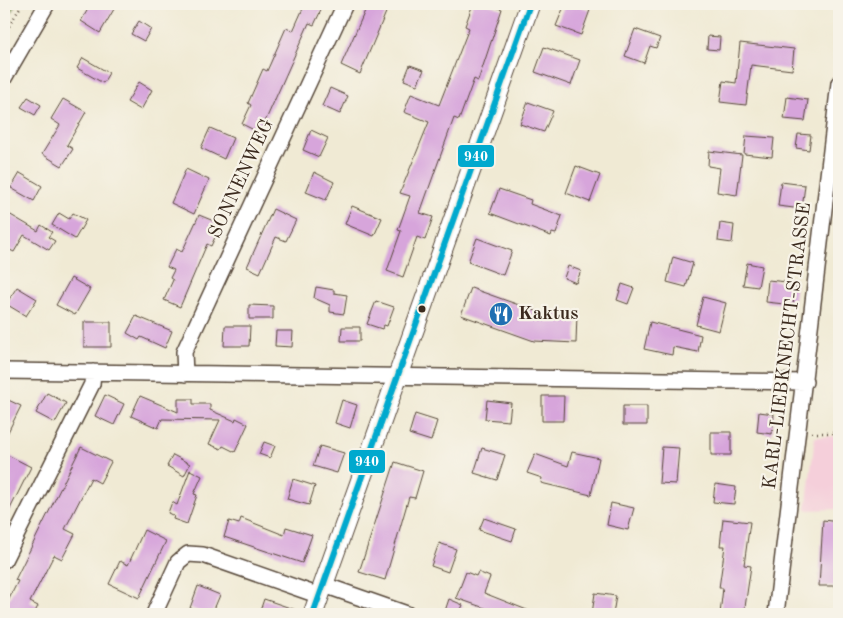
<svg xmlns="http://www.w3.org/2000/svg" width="843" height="618" viewBox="0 0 843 618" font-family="'Old Standard TT',serif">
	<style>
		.built { fill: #f5cfda }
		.forest { fill: #8aa95c; stroke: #626a3d }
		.building { fill: #d7a5db }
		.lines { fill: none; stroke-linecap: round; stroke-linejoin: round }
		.minor-casing { stroke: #564739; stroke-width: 18 }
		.tertiary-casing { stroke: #564739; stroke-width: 21 }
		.path { stroke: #564739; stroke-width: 2.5; stroke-dasharray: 1 4; stroke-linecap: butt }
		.minor { stroke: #fff; stroke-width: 15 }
		.tertiary { stroke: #fff; stroke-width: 19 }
		.bus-1-casing { stroke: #f7f3e8; stroke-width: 10 }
		.bus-1 { stroke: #00a9ce; stroke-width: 6 }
		.bus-dot { fill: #3b2a1e; stroke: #f7f3e8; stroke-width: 2 }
		.labels { text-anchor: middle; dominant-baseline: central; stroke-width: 4.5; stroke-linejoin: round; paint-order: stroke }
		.street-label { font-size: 19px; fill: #3b2a1e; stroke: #f7f3e8 }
		.poi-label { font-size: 19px; font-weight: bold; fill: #3b2a1e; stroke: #f7f3e8; text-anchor: start }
		.line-badge { stroke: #f7f3e8; stroke-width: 2 }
		.badge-label { font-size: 14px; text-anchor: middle; font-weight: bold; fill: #fff }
	</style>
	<rect width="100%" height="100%" fill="#f7f3e8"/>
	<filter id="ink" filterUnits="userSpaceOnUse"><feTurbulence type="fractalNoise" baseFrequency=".02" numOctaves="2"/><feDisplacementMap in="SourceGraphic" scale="10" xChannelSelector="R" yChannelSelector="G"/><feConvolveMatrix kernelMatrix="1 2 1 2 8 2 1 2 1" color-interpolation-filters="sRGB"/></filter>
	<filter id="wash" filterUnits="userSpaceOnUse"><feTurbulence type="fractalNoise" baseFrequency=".0096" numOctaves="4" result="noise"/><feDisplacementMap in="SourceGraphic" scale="20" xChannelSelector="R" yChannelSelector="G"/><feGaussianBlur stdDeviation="1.12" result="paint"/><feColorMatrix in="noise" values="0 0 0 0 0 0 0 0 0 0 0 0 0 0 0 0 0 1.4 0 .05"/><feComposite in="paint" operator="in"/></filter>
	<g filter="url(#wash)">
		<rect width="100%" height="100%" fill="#f0ead4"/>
		<!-- built -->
		<path class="built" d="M 839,436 L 839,509 L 806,510 L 815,437 Z"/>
		<!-- forest -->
		<path class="forest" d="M 4,4 L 16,4 L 4,25 Z"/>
		<g id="blocks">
			<!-- building -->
			<path class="building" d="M 91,4 L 117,4 L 100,33 L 81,21 Z
				M 305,4 L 324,4 L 314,25 L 309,23 L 260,133 L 242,124 L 251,105 L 248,103 L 263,69 L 267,71 L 286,28 L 293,31 Z
				M 368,4 L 387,10 L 360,74 L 341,65 Z
				M 473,4 L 487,4 L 502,9 L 478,81 L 474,79 L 459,120 L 454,118 L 420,213 L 433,217 L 425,240 L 417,237 L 403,277 L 387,271 L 401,231 L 398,230 L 410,196 L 400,193 L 429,122 L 404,112 L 411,94 L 439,105 L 469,28 L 465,26 Z
				M 565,4 L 573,4 L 590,10 L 581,35 L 556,26 Z
				M 139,21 L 151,29 L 144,41 L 131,34 Z
				M 635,29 L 660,38 L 656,48 L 650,46 L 644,63 L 625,56 Z
				M 708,36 L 720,37 L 719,50 L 707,49 Z
				M 740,43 L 794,49 L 792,70 L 751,65 L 746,105 L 720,102 L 723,81 L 736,83 Z
				M 544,47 L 580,60 L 571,85 L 535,72 Z
				M 83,58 L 109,73 L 103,83 L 77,68 Z
				M 410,65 L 424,70 L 417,85 L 404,80 Z
				M 139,82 L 152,90 L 141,110 L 127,102 Z
				M 330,88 L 348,96 L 340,114 L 322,106 Z
				M 28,97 L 41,105 L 35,115 L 21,107 Z
				M 787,97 L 808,100 L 805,121 L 784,119 Z
				M 63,99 L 86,112 L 67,145 L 73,149 L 62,166 L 42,154 L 60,125 L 51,119 Z
				M 528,102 L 553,111 L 544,132 L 520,124 Z
				M 210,128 L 233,138 L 224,159 L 201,148 Z
				M 311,130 L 328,138 L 319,157 L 303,150 Z
				M 798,134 L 811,135 L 809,150 L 796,148 Z
				M 746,136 L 774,138 L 772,157 L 744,154 Z
				M 709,151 L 742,155 L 737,195 L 717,192 L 720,168 L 708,166 Z
				M 576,166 L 600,175 L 590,202 L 566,193 Z
				M 186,169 L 209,180 L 194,214 L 171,203 Z
				M 314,172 L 334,182 L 326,200 L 306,192 Z
				M 20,173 L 42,186 L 34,201 L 11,188 Z
				M 781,182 L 805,185 L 802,209 L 778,206 Z
				M 499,189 L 531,200 L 530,204 L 562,216 L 556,234 L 552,233 L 551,236 L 490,213 Z
				M 352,206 L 382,218 L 374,236 L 345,224 Z
				M 273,209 L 296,220 L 286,241 L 276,237 L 260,273 L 247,267 Z
				M 59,213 L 69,219 L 73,213 L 86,220 L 75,239 L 52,225 Z
				M 9,214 L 38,231 L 41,225 L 52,232 L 48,237 L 55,241 L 49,250 L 24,235 L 14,252 L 4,247 L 4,223 Z
				M 199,215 L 221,224 L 211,246 L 207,244 L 180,307 L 164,300 L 173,280 L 170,278 L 174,270 L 167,267 L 176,249 L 182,252 Z
				M 720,223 L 734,225 L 732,243 L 718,241 Z
				M 477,238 L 512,251 L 503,275 L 468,262 Z
				M 673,257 L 693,263 L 686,287 L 667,282 Z
				M 747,263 L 762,266 L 758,287 L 743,285 Z
				M 568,266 L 581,271 L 576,283 L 564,278 Z
				M 71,278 L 90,289 L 75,315 L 56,305 Z
				M 768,280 L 796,283 L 793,305 L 766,302 Z
				M 622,284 L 634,288 L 628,304 L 617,300 Z
				M 17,287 L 37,299 L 26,316 L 6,304 Z
				M 316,287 L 334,290 L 334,293 L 347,295 L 344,314 L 330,312 L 330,305 L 314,298 Z
				M 471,288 L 550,316 L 550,311 L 577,313 L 576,343 L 534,341 L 461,315 Z
				M 703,297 L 726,303 L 719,331 L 696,325 Z
				M 376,301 L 394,307 L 387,326 L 384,325 L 382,329 L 367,324 Z
				M 249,305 L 273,306 L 273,319 L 249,319 Z
				M 136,316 L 172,331 L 165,348 L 141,337 L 139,340 L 127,333 Z
				M 84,322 L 111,322 L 111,347 L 84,347 Z
				M 650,322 L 701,335 L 698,352 L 673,347 L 672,355 L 644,349 Z
				M 225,326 L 250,326 L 249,346 L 224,346 Z
				M 342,327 L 360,327 L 360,341 L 341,341 Z
				M 276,331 L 293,331 L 292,347 L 275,346 Z
				M 47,393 L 66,403 L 55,423 L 36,413 Z
				M 105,395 L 124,404 L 114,425 L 95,416 Z
				M 140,396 L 178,412 L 178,399 L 193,399 L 193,404 L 210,404 L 210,410 L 235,421 L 236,418 L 248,424 L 235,452 L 223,446 L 221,449 L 209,444 L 220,420 L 162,419 L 158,428 L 131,416 Z
				M 542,396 L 564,396 L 563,421 L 542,421 Z
				M 4,398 L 21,406 L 4,440 Z
				M 342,400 L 357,405 L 350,428 L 335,423 Z
				M 487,400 L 511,403 L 509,421 L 485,419 Z
				M 623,406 L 647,406 L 647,425 L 623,425 Z
				M 759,412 L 774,414 L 772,434 L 757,432 Z
				M 415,414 L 437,421 L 431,441 L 409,434 Z
				M 711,432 L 731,432 L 731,455 L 711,455 Z
				M 264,442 L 275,446 L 270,458 L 259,454 Z
				M 320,446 L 344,453 L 337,473 L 313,466 Z
				M 81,447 L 111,462 L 100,483 L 91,478 L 65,529 L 75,534 L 62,559 L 54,555 L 30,602 L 38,606 L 34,614 L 4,614 L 4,609 L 18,581 L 15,580 Z
				M 662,447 L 679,448 L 676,484 L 659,483 Z
				M 482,448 L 505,455 L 497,480 L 474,473 Z
				M 572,452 L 599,458 L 591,495 L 541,483 L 542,478 L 527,473 L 535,454 L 568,466 Z
				M 4,453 L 31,467 L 4,521 Z
				M 173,455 L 190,464 L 184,476 L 167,466 Z
				M 395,462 L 423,471 L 415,498 L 409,497 L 385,580 L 359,572 Z
				M 190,470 L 202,476 L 194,494 L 197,495 L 187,524 L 173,519 L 174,516 L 168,513 L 172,502 L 177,505 Z
				M 293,479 L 315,486 L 309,505 L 287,499 Z
				M 715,484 L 736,487 L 734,504 L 713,502 Z
				M 611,503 L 634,508 L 628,530 L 607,525 Z
				M 241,518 L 284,535 L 286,527 L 312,535 L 302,563 L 224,537 L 229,521 L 239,524 Z
				M 484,518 L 516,529 L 512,541 L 479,530 Z
				M 723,519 L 750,522 L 744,565 L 751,566 L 744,614 L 720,614 L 723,588 L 719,588 L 725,546 L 720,546 Z
				M 823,520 L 839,522 L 839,586 L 819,586 Z
				M 144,530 L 166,541 L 139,598 L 109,584 L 120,561 L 128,565 Z
				M 439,543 L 456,549 L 448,572 L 431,566 Z
				M 466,572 L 476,576 L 478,572 L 490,577 L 484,593 L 537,614 L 502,614 L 456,598 Z
				M 198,586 L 220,595 L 212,614 L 206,614 L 190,608 Z
				M 595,593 L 616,596 L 613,614 L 592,614 Z
				M 264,599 L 302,612 L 302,614 L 259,614 Z
				M 449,599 L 463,605 L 459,614 L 444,614 Z"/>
		</g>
	</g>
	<g filter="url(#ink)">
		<use href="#blocks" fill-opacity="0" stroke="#564739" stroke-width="1"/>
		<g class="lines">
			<!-- minor casing -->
			<g class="minor-casing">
				<path id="minor" d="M 4,78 L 47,4
					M 4,371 L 805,382
					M 185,374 L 184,352 L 345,4
					M 4,560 L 92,384 L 93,372
					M 324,585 L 407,614
					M 154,614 L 178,562 L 188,554 L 203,555 L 320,596
					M 776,614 L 839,83"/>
			</g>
			<!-- tertiary casing -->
			<g class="tertiary-casing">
				<path id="tertiary" d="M 313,614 L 530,4"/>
			</g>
			<!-- path -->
			<path class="path" d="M 4,35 L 22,4
				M 812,433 L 839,433"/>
			<!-- minor -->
			<use href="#minor" class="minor"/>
			<!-- tertiary -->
			<use href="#tertiary" class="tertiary"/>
			<!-- bus-1 casing -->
			<g class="bus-1-casing">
				<path id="bus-1" d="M 313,614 L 530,4"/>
			</g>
			<!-- bus-1 -->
			<use href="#bus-1" class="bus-1"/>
		</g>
	</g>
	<!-- icons -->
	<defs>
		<g id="restaurant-disc" transform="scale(1.25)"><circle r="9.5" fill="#1f6fb2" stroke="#f7f3e8"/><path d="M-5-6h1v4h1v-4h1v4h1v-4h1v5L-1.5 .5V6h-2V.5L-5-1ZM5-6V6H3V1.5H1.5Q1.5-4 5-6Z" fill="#fff"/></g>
	</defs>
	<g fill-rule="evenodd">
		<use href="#restaurant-disc" x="501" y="314"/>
	</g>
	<!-- markers -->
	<circle class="bus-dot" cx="422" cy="309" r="4.5"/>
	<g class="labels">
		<!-- street labels -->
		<g class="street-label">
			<text transform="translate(242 179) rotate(-65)">SONNENWEG</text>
			<text transform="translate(788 346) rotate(-83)">KARL-LIEBKNECHT-STRASSE</text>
		</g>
		<!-- poi labels -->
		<g class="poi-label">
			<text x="518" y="314">Kaktus</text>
		</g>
	</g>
	<g class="line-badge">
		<rect x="457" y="144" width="38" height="24" rx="5" fill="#00a9ce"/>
		<rect x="348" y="449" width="38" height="25" rx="5" fill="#00a9ce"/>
	</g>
	<g class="badge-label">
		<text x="476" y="161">940</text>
		<text x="367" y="466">940</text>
	</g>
	<!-- margin -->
	<rect width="843" height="618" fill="none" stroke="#f7f3e8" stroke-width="20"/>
</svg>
